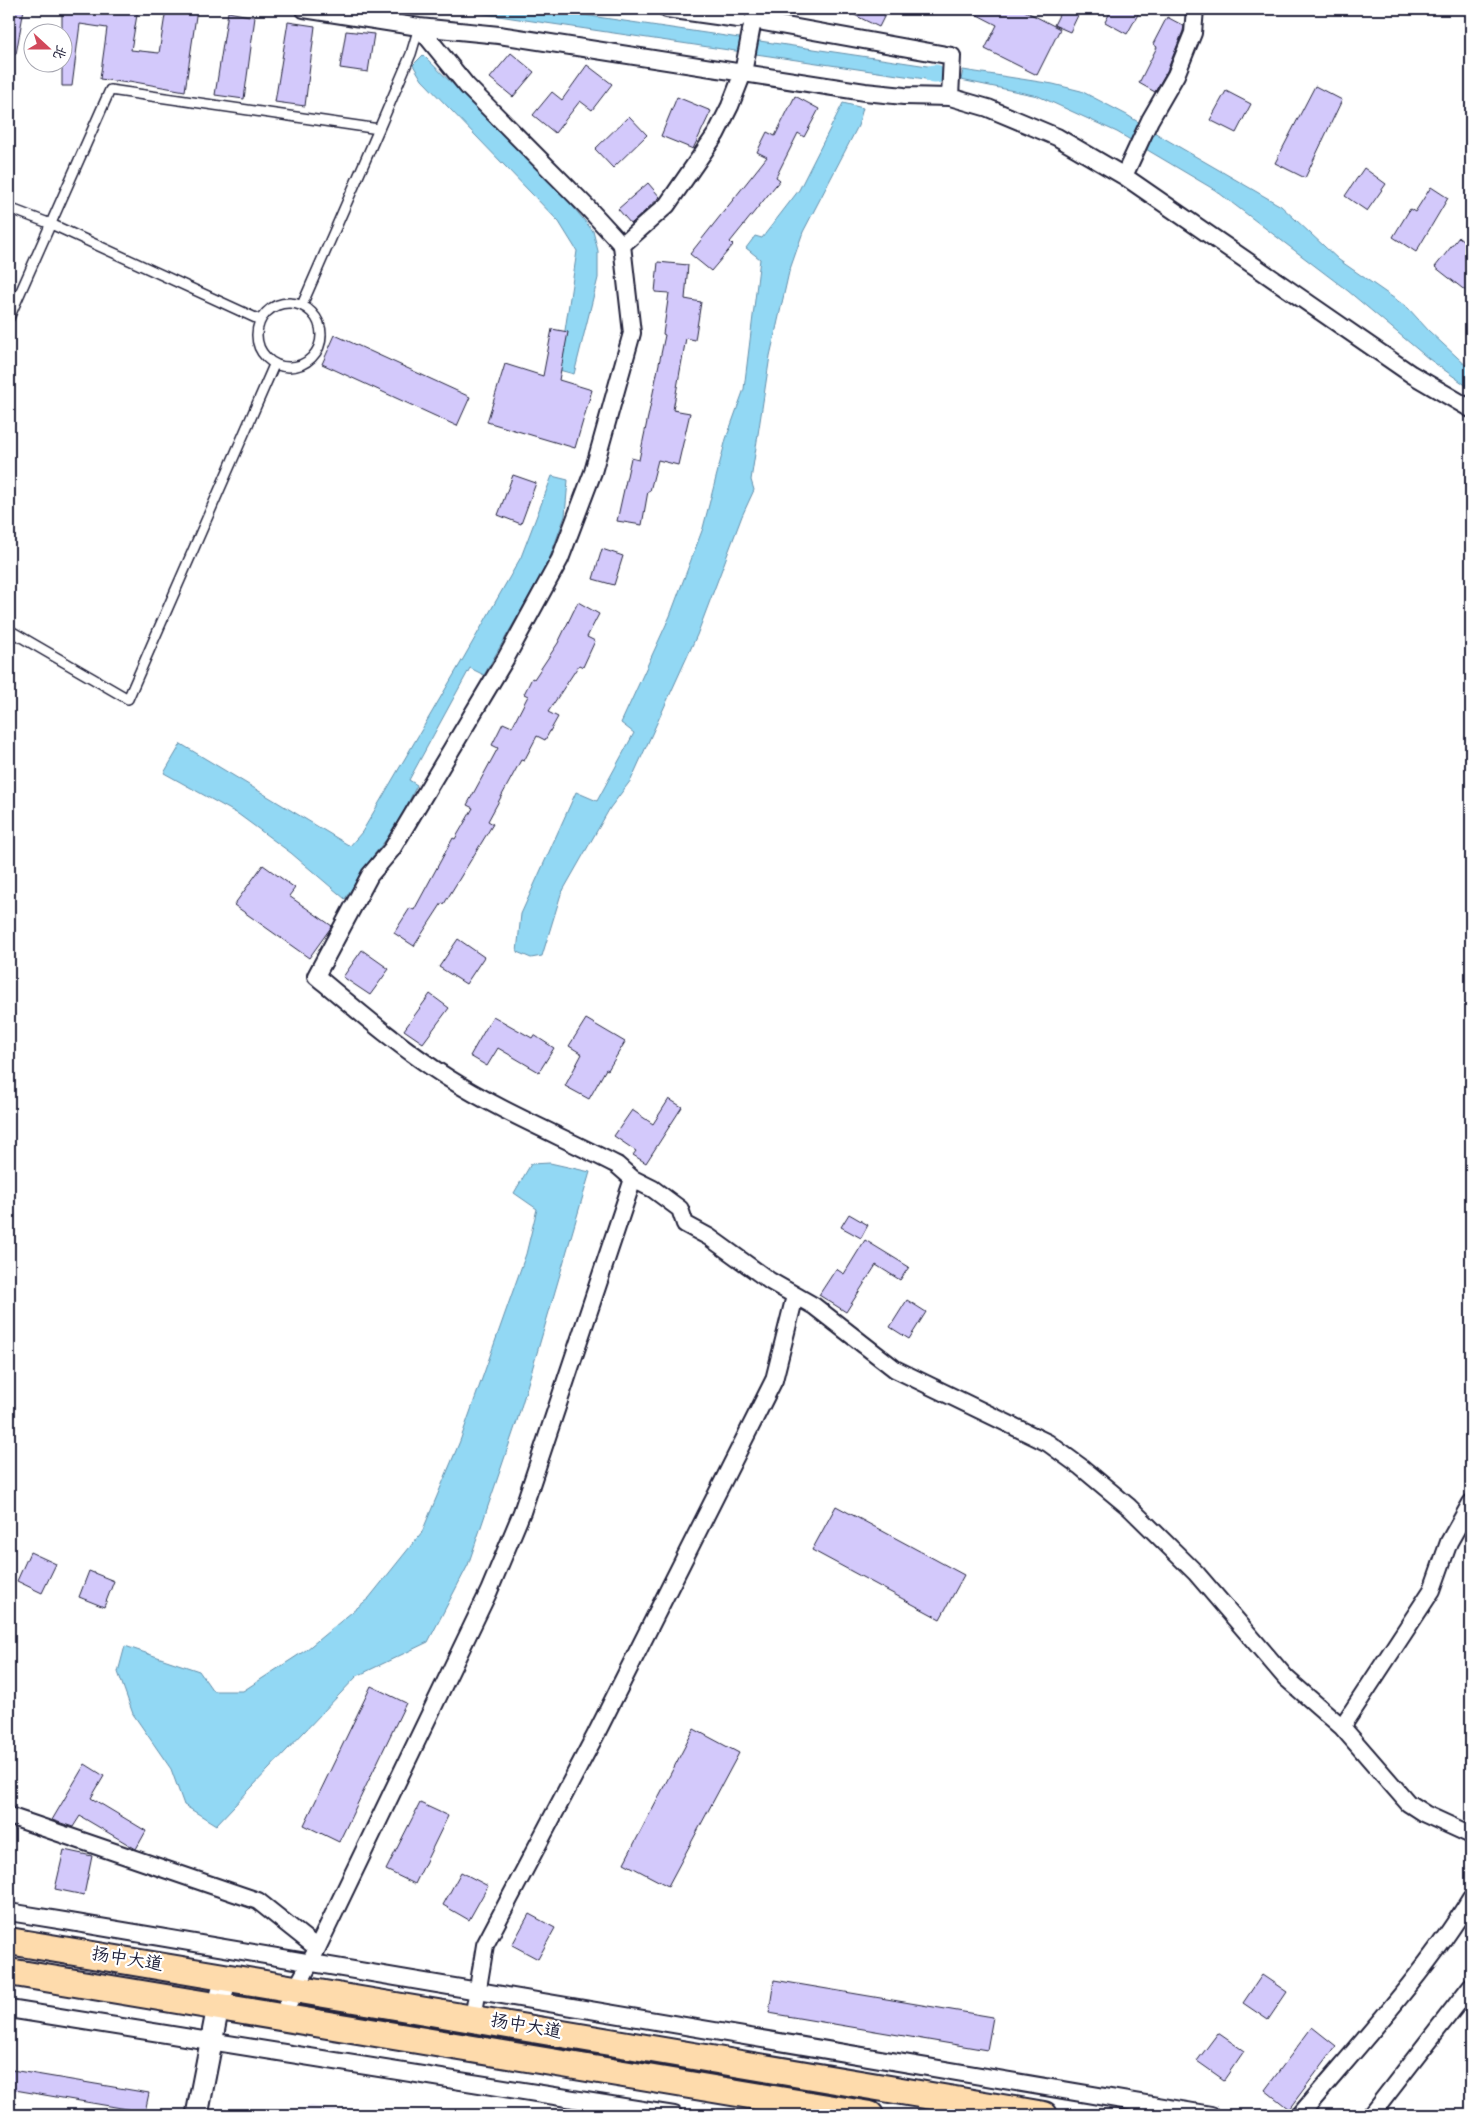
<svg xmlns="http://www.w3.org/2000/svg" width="1480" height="2124" viewBox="0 0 1480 2124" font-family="'Gochi Hand','LXGW WenKai TC',sans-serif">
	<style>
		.built { fill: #f2effe }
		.water { fill: #92d8f4; stroke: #658faa }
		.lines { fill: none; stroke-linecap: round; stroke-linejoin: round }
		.canal { stroke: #92d8f4; stroke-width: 19 }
		.building { fill: #d3c9fb; stroke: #22223b }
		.service-casing { stroke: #22223b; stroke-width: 12 }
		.minor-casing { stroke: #22223b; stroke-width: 20 }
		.tertiary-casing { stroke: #22223b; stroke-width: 25 }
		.primary-casing { stroke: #22223b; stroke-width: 30 }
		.service { stroke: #fff; stroke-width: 9 }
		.minor { stroke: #fff; stroke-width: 16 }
		.tertiary { stroke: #fff; stroke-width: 21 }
		.primary { stroke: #fedbac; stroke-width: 26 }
		.labels { text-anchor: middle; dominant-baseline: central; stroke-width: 4.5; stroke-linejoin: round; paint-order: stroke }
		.street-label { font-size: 18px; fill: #22223b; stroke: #fff }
	</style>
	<rect width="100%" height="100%" fill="#fff"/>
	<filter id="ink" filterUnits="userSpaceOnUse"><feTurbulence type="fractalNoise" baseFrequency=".02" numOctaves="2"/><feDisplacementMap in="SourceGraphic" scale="10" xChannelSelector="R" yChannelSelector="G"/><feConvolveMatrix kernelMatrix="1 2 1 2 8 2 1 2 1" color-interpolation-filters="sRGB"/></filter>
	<g filter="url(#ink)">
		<!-- built -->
		<path class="built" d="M 307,2105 L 360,2115 L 303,2115 Z"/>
		<!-- water -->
		<path class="water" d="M 451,9 L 543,9 L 888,60 L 934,67 L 932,80 Z
			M 423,55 L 550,179 L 593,231 L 598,251 L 598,278 L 574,374 L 559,370 L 577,251 L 559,222 L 422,80 L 413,65 Z
			M 963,70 L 1053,84 L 1081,91 L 1127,115 L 1162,137 L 1281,206 L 1339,260 L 1408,308 L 1429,331 L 1471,370 L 1471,389 L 1429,359 L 1348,291 L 1215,190 L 1117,132 L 1038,96 L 961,80 Z
			M 843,103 L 863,108 L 858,126 L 803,232 L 789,272 L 770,356 L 751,480 L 754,490 L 742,516 L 697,635 L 631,780 L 610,808 L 561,894 L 542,956 L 531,958 L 517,952 L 521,914 L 576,792 L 597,801 L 634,733 L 621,723 L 670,616 L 703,528 L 726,439 L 744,389 L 760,259 L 746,248 L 755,236 L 762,238 L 799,190 Z
			M 552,476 L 568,480 L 565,516 L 547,565 L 484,675 L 470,668 L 409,780 L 417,785 L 396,827 L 373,856 L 345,899 L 291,853 L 238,814 L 164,773 L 181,744 L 350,846 L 362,832 L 463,659 L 521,557 Z
			M 550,1163 L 590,1172 L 517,1421 L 468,1565 L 428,1642 L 357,1676 L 216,1825 L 184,1805 L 171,1769 L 133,1714 L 118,1672 L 125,1646 L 199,1671 L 213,1691 L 243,1691 L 306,1650 L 369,1598 L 422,1532 L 460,1441 L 526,1254 L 537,1209 L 514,1193 L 531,1164 Z"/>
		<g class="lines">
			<!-- canal -->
			<path class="canal" d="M 933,74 L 936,74"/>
		</g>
		<!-- building -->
		<path class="building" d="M 9,9 L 24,9 L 16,54 L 9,53 Z
			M 62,9 L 138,9 L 131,50 L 159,53 L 166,9 L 197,9 L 185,91 L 129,81 L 128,83 L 100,79 L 107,28 L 80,24 L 72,86 L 62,86 Z
			M 842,9 L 888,9 L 879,27 Z
			M 966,9 L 1021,9 L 1060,29 L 1037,75 L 985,49 L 997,25 Z
			M 1062,9 L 1081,9 L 1070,32 L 1054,25 Z
			M 1112,9 L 1141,9 L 1127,34 L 1105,22 Z
			M 228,12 L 255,17 L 244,99 L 215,95 Z
			M 1167,17 L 1184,26 L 1183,31 L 1167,71 L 1155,92 L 1139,83 L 1157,47 L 1153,44 Z
			M 288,22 L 315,26 L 305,106 L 275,102 Z
			M 346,31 L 374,34 L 368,72 L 340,68 Z
			M 511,53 L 534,72 L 513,97 L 490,78 Z
			M 587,65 L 612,84 L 592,110 L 580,101 L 555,133 L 533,115 L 552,92 L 562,100 Z
			M 1315,86 L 1342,100 L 1305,178 L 1275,163 Z
			M 1226,91 L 1251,104 L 1236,133 L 1210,120 Z
			M 795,96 L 819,109 L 804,137 L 798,133 L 776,177 L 780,180 L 730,242 L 733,245 L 711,271 L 690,254 L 767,157 L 757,152 L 767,132 L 775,136 Z
			M 677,97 L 711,111 L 693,149 L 661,136 Z
			M 629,116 L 647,135 L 613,168 L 595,149 Z
			M 1364,168 L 1386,184 L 1367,211 L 1345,196 Z
			M 648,183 L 660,197 L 631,224 L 618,209 Z
			M 1431,187 L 1448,198 L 1416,252 L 1393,237 L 1410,209 L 1415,212 Z
			M 1459,237 L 1471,247 L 1471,295 L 1435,267 Z
			M 658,262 L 688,265 L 685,299 L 701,302 L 695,340 L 686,338 L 673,410 L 690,413 L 678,465 L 658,460 L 650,491 L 648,491 L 642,525 L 617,521 L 631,458 L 639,460 L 665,335 L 663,334 L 669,293 L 655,292 Z
			M 552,329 L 568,332 L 559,380 L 592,390 L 575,448 L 487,422 L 505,364 L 543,376 Z
			M 335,335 L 470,397 L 457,426 L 322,364 Z
			M 513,475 L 536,483 L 521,524 L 498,515 Z
			M 602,549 L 623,556 L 614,585 L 593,579 Z
			M 578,602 L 599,614 L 587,637 L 595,641 L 583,667 L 579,665 L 548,712 L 558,717 L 545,740 L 537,736 L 524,761 L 521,760 L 488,821 L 493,824 L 444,904 L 442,903 L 414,946 L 394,933 L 410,908 L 414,910 L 453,838 L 455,839 L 473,808 L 467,805 L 498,748 L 492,745 L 503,723 L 512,727 L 528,696 L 524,694 L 532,678 L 534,679 L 558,643 Z
			M 263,865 L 295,888 L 289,896 L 332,926 L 309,958 L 234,905 Z
			M 458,939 L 484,957 L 466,984 L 439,967 Z
			M 362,950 L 389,969 L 370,995 L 343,977 Z
			M 430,994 L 449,1008 L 423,1043 L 404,1030 Z
			M 493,1016 L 532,1038 L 534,1035 L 554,1048 L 539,1072 L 498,1048 L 487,1066 L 470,1056 Z
			M 586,1019 L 625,1042 L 608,1070 L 606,1069 L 589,1099 L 565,1086 L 582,1054 L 569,1046 Z
			M 669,1099 L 682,1107 L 646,1163 L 633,1155 L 636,1151 L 614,1136 L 632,1110 L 653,1124 Z
			M 849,1214 L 868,1225 L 861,1238 L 841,1227 Z
			M 865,1240 L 909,1267 L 900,1280 L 876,1265 L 846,1312 L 819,1295 L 836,1269 L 844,1274 Z
			M 907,1300 L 926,1312 L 909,1339 L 890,1327 Z
			M 836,1506 L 964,1575 L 940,1619 L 812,1550 Z
			M 30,1552 L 56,1564 L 42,1593 L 17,1581 Z
			M 89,1571 L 114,1581 L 104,1607 L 79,1597 Z
			M 371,1686 L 406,1703 L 339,1842 L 304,1825 Z
			M 694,1729 L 739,1753 L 668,1886 L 624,1863 Z
			M 85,1764 L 104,1776 L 91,1798 L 146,1831 L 136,1849 L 80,1816 L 73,1827 L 52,1820 Z
			M 420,1803 L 448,1816 L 415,1884 L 386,1870 Z
			M 64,1850 L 92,1856 L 84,1895 L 55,1889 Z
			M 461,1872 L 488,1886 L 469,1920 L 443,1905 Z
			M 529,1914 L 555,1928 L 538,1959 L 512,1945 Z
			M 1262,1975 L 1287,1992 L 1268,2020 L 1243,2003 Z
			M 774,1980 L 993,2017 L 987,2050 L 769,2013 Z
			M 1312,2027 L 1336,2046 L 1289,2109 L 1265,2090 Z
			M 1218,2033 L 1244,2051 L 1224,2080 L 1197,2061 Z
			M 12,2070 L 149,2093 L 145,2112 L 9,2089 Z"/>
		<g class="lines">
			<!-- service casing -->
			<g class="service-casing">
				<path id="service" d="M 9,208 L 51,224 L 260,320
					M257 335a32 32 0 1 1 64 0a32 32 0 1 1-64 0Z
					M 302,305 L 379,129 L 411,54 L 419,27
					M 9,318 L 110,90 L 379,129
					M 9,630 L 128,699 L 274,365"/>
			</g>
			<!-- minor casing -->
			<g class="minor-casing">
				<path id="minor" d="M 304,9 L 419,27 L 499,35 L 865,92 L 904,96 L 950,97 L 988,108 L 1057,137 L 1124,176 L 1411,374 L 1471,409
					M 667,9 L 738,19
					M 419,27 L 467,86 L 588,208 L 622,245 L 667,205 L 716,134 L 730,106 L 743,73 L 753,20 L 952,56 L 950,97
					M 1124,176 L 1150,120 L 1176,75 L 1193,33 L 1195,9
					M 633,1179 L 653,1189 L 680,1209 L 685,1224 L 709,1237 L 770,1281 L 814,1306 L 895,1369 L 1048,1443 L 1081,1467 L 1129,1507 L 1196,1573 L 1286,1678 L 1342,1727
					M 1471,1503 L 1449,1542 L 1432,1590 L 1342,1727 L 1408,1803 L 1425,1814 L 1471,1835
					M 9,1816 L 258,1901 L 317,1948
					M 9,1912 C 410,1977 810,2048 1211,2115
					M 9,2009 L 674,2115
					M 281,2017 L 311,1961 L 489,1591 L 522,1512 L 633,1179 L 617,1165 C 561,1136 502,1112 448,1078 C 401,1048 359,1012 316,976 L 370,875 L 392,849 L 506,658 L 560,559 L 593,472 L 632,333 L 622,245
					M 473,2019 L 485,1945 L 595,1736 L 774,1380 L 795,1296
					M 1300,2115 C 1357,2047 1425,1974 1471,1898
					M 1371,2115 L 1471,1986"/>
			</g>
			<!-- tertiary casing -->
			<g class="tertiary-casing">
				<path id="tertiary" d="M 197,2115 L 218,2007 L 226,1978"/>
			</g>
			<!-- primary casing -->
			<g class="primary-casing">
				<path id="primary" d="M 9,1941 L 1044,2115
					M 9,1972 L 870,2115"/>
			</g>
			<!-- service -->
			<use href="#service" class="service"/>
			<!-- minor -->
			<use href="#minor" class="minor"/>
			<!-- tertiary -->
			<use href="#tertiary" class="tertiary"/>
			<!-- primary -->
			<use href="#primary" class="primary"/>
		</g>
	</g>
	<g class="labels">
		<!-- street labels -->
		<g class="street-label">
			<text transform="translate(127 1961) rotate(9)">扬中大道</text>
			<text transform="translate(526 2028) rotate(10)">扬中大道</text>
		</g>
	</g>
	<!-- margin -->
	<rect width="1480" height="2124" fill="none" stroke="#fff" stroke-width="30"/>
	<rect x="15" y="15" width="1450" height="2094" fill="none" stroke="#22223b" stroke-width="2" filter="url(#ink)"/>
	<!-- north arrow -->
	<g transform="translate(48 48) rotate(111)"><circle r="24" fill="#ffffff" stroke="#a7a7b1"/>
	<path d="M0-4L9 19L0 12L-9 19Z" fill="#d1495b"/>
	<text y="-8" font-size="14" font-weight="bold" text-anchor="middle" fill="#22223b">北</text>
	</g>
</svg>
